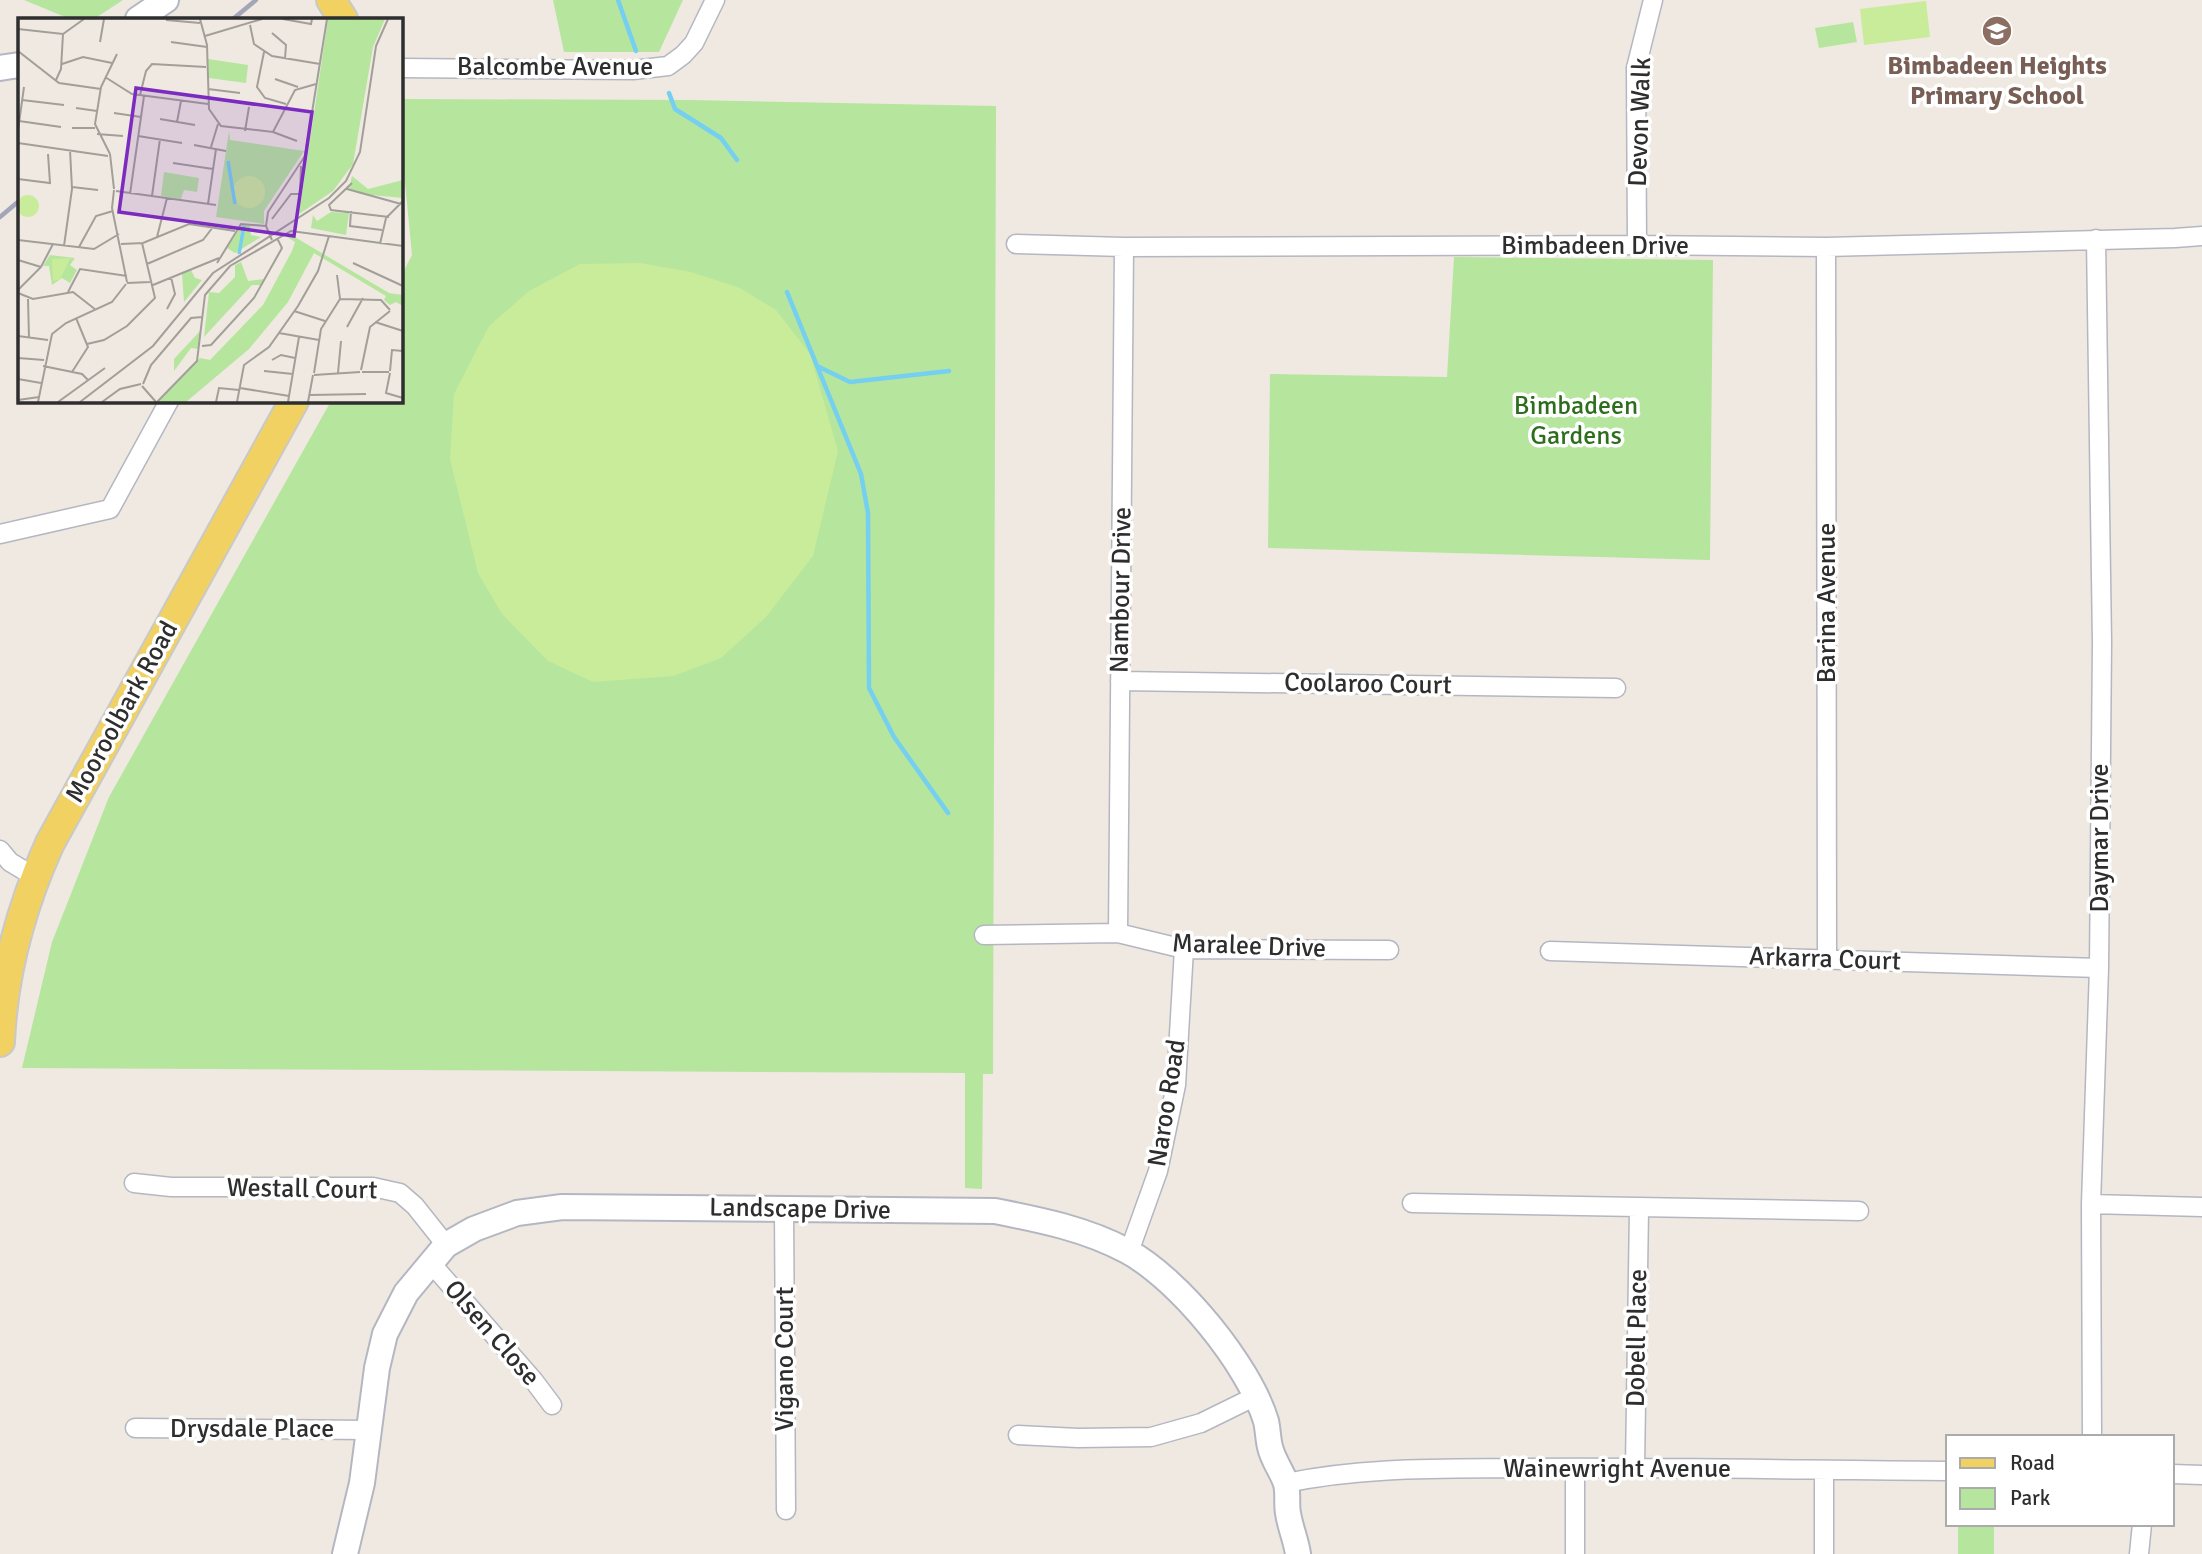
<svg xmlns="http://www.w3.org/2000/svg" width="2202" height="1554" viewBox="0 0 2202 1554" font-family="Signika,sans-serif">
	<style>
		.green { fill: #b6e59e }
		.pitch { fill: #c9ec9a }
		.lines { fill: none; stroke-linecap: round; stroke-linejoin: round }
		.stream { stroke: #75cff0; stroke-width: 4.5 }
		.street-casing { stroke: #b4b7c1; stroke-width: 21 }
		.secondary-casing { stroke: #b4b7c1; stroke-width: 28 }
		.primary-casing { stroke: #c9c9c9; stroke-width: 32 }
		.street { stroke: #fff; stroke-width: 18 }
		.secondary { stroke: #fff; stroke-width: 24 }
		.primary { stroke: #f2d163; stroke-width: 28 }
		.rail { stroke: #a3a6b8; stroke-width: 4.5 }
		.labels { text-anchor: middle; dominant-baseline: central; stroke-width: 7; stroke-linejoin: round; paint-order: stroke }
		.education-label { font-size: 26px; font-weight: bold; fill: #785e54; stroke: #fff }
		.street-label { font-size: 26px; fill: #2e2e2e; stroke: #fff }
		.park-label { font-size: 26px; fill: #2c6e1b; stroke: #fff }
		.inset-river { fill: none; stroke: #75cff0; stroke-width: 3.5 }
		.inset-road { fill: none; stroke: #a29e99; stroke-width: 2 }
		.view { fill: #7b2cbf; fill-opacity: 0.15; stroke: #7b2cbf; stroke-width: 3.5 }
		.inset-edge { fill: none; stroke: #2e2e2e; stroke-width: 3.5 }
	</style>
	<rect width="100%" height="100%" fill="#efe9e1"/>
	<!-- green -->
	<path class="green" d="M 24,0 L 123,0 L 94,19 L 70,19 Z
		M 553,0 L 683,0 L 659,52 L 564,52 Z
		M 1853,22 L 1857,42 L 1819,48 L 1815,28 Z
		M 401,99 L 690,100 L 996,106 L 993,1074 L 983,1074 L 982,1189 L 965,1188 L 965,1073 L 22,1068 L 52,942 L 109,797 L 331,401 L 401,401 L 401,276 L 412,255 L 401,141 Z
		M 1454,257 L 1713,260 L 1710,560 L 1268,548 L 1270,374 L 1447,377 Z
		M 1958,1524 L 1994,1524 L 1994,1554 L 1958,1554 Z"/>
	<!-- pitch -->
	<path class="pitch" d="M 1926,1 L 1930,37 L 1864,45 L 1860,9 Z
		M 640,263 L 691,272 L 740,288 L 776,310 L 810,354 L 838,451 L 813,556 L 766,617 L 721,658 L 673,676 L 593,682 L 548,661 L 502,614 L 478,573 L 450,459 L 454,394 L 489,326 L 529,291 L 580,264 Z"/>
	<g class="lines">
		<!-- stream -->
		<path class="stream" d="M 618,0 L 636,51
			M 669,93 L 675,109 L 721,138 L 737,160
			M 787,292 L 861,474 L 868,513 L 869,688 L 894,737 L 948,813
			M 817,366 L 850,382 L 949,371"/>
		<!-- street casing -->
		<g class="street-casing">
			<path id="street" d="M 401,68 L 633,70 L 668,66 L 683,55 L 694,43 L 715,0
				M 1016,244 L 1124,247 L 1637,245 L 1826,247 L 2175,238 L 2202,236
				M 1637,245 L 1636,68 L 1653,0
				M 1826,247 L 1827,959
				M 0,534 L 110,509 L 169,401
				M 1120,681 L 1616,688
				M 0,850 L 10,862 L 35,877
				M 1118,933 L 1124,247
				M 984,935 L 1118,933 L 1184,949 L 1389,950
				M 1550,951 L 2099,968
				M 134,1183 L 171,1187 L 373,1187 L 400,1193 L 415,1206 L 446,1245
				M 1412,1203 L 1859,1211
				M 2091,1204 L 2202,1207
				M 784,1209 L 786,1510
				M 1129,1252 L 1158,1171 L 1176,1085 L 1184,949
				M 430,1262 L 534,1381 L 552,1405
				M 135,1428 L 370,1430
				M 1018,1435 L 1078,1438 L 1151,1437 L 1201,1423 L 1254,1397
				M 2092,1437 L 2091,1204 L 2099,968 L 2102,643 L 2096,239
				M 1635,1467 L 1639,1209
				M 1575,1468 L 1575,1554
				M 2172,1474 L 2202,1475
				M 1286,1483 C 1367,1466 1448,1469 1529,1468 C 1669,1467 1809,1470 1948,1471
				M 1824,1554 L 1824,1470
				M 2139,1554 L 2142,1524"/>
		</g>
		<!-- secondary casing -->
		<g class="secondary-casing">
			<path id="secondary" d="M 138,19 L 166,0
				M 0,68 L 19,65
				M 345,1554 L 362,1483 L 377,1368 L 385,1334 L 406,1293 L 446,1245 L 474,1229 L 517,1213 L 562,1207 L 995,1211 C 1041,1220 1086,1229 1127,1251 C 1179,1279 1249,1365 1266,1421 C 1268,1430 1268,1439 1270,1447 C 1273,1460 1281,1470 1285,1481 C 1289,1490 1286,1503 1288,1513 C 1290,1527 1296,1540 1298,1554"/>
		</g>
		<!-- primary casing -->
		<g class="primary-casing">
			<path id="primary" d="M 331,0 L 343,19
				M 0,1042 C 3,971 21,907 50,843 L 294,401"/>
		</g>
		<!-- street -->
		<use href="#street" class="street"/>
		<!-- secondary -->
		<use href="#secondary" class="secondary"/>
		<!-- primary -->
		<use href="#primary" class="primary"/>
		<!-- rail -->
		<path class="rail" d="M 233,19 L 256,0
			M 0,217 L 19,201"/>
	</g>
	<!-- icons -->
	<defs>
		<g id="school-disc" transform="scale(1.575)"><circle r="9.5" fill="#8d6e63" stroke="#fff"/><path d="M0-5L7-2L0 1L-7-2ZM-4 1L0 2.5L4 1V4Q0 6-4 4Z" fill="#fff"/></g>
	</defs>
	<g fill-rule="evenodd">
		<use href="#school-disc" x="1997" y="31"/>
	</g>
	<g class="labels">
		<!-- education labels -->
		<g class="education-label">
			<text x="1997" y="66">Bimbadeen Heights<tspan x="1997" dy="30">Primary School</tspan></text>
		</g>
		<!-- street labels -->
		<g class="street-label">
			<text x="555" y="67">Balcombe Avenue</text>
			<text transform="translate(1640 122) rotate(-88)">Devon Walk</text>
			<text x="1595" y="246">Bimbadeen Drive</text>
			<text transform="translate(1121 590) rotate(-89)">Nambour Drive</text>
			<text transform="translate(1827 603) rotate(-90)">Barina Avenue</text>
			<text transform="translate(1368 684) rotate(1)">Coolaroo Court</text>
			<text transform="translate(122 712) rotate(-61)">Mooroolbark Road</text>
			<text transform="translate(2100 838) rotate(-90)">Daymar Drive</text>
			<text transform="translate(1249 946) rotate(2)">Maralee Drive</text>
			<text transform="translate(1825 959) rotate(2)">Arkarra Court</text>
			<text transform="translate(1167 1103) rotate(-81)">Naroo Road</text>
			<text transform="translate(302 1189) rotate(1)">Westall Court</text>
			<text transform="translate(800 1209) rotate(1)">Landscape Drive</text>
			<text transform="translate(492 1333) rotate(49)">Olsen Close</text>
			<text transform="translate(1637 1338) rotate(-89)">Dobell Place</text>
			<text transform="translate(785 1359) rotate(-90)">Vigano Court</text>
			<text x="252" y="1429">Drysdale Place</text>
			<text x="1617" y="1469">Wainewright Avenue</text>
		</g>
		<!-- park labels -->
		<g class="park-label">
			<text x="1576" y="406">Bimbadeen<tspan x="1576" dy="30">Gardens</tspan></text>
		</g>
	</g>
	<!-- overview -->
	<g transform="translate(18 18)">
		<rect width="385" height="385" fill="#efe9e1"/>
		<path d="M 310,1 L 367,1 L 355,29 L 335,146 L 315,173 L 281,196 ZM 190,41 L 230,47 L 228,65 L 191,60 ZM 211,113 L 212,122 L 286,133 L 246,193 L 246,206 L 198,199 ZM 146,154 L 181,160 L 179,174 L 166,172 L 163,181 L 143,178 ZM 334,158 L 350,171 L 385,162 L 385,180 L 343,176 L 331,171 ZM 313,194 L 331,195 L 328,217 L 293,210 L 295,197 L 299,203 ZM 224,207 L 232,208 L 233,217 L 243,219 L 217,235 L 209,230 ZM 270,215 L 371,275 L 385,277 L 385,288 L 378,284 L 372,287 L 366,282 L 368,278 L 296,235 L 270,284 L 231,331 L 168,384 L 140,384 L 182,340 L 192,342 L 245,287 L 274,233 L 277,224 L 266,217 ZM 32,237 L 57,240 L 52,247 L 59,252 L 52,265 L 44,260 L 34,267 L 31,248 L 25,248 ZM 223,244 L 230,263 L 247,261 L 243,267 L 234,267 L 186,319 L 191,274 L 201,275 L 217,259 L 217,247 ZM 173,252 L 177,260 L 184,262 L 166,284 L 164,256 ZM 183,312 L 181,331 L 173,330 L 156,353 L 156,341 Z" fill="#b6e59e"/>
		<path d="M215 174a16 16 0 1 1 32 0a16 16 0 1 1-32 0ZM-1 188a11 11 0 1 1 22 0a11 11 0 1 1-22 0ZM 52,240 L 42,262 L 35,263 L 34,241 Z" fill="#c9ec9a"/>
		<path class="inset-river" d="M 210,143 L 217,186M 221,236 L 226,208"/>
		<path class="inset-road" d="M 182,1 L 189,27 L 191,91 L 203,108 L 255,114 L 277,72 L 298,66M 265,1 L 293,6 L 294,1M 148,2 L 182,5M 232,7 L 236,26 L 254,38 L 302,46M 0,11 L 45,16 L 66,1M 254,15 L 268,27 L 267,41M 187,18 L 244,1M 82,24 L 86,1M 153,24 L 189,29M 0,33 L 41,65 L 83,71M 246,34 L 239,69 L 247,80 L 268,86M 44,46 L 65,39 L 94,45M 87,59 L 114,76 L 190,86M 257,61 L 280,69M 38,62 L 43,51 L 45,16M 190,71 L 222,75M 122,77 L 128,53 L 134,46 L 188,49M 4,82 L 46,87M 58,90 L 79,93M 96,95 L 123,99M 142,101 L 177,107M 1,103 L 43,109M 159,104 L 163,83M 54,110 L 77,110M 0,112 L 6,69M 227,113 L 231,89M 255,114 L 279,123M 79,116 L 105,118M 120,118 L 164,125M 0,125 L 90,138M 176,127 L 208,133M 193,129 L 200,106M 92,136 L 77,106 L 83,69 L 99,36M 92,136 L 96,171M 155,145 L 195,151M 0,161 L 32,165 L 30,136M 334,165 L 311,187 L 313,192 L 371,199M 54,169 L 80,172M 329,171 L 383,186M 96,172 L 94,190 L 109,264M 98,173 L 198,187M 112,176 L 126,78M 134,178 L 142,121M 190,186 L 198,131M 333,193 L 332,208 L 364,212M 254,201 L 273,176 L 282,176 L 283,148M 139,219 L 149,180M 0,222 L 76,231 L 101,216M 254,222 L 248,208 L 250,194 L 287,138 L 309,1M 103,226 L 125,225 L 171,206 L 217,213M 362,226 L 368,200 L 385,183M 46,228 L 54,171 L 52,132M 61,229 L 78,198 L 95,193M 0,242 L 23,249M 199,245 L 223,206 L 248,208M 335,245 L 385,268M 129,246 L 185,222 L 195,209M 319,257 L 322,281M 109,265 L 132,264M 135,267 L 201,240M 0,272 L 23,249 L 35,226M 50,274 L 62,251 L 109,258M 0,275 L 15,281 L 55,274 L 78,292M 10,281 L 11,320M 149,291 L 157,276 L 153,259M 276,293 L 307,303M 357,304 L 385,313M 329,309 L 345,280M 261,315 L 301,322M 0,318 L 30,322M 69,326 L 86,322 L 109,308 L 137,280 L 124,225M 184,328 L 193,327 L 236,280 L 264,230 L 259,220M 0,340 L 26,342M 254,342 L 263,337 L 277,340M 25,348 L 64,356 L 70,362M 343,352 L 352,309 L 372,293M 246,353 L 275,356M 372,353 L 374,332 L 385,333M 54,354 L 70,329 L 58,300M 344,354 L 371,354M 296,355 L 303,311 L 322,281 L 363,282 L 372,292M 320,355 L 323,323M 372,355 L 368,375 L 385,380M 296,357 L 342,354M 0,361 L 23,365M 125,366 L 133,347 L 173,300 L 184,299M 124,368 L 138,384M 222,370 L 271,378M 292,377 L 348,376M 0,382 L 21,379M 20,384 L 34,316 L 48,305 L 94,284 L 108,266M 40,384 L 87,350M 62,384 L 135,328 L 195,255 L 311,180 L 328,163 L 342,134 L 358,28 L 370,1M 84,384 L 102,371 L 123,366M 139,384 L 179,343 L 187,277 L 212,248 L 273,213 L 385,228M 198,384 L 201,370 L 221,372M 219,384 L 226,347 L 251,329 L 280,288 L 300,253 L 311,218M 270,384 L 281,319M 290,384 L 295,357"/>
		<path class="view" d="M 118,70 L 294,94 L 276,218 L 101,194 Z"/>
		<rect width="385" height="385" class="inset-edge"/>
	</g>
	<!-- legend -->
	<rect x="1946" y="1435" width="228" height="91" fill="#ffffff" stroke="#ababab" stroke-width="2"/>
	<rect x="1960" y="1458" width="35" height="10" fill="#f2d163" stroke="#ababab" stroke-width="2"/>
	<text x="2010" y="1470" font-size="21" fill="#2e2e2e">Road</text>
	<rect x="1960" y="1488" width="35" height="21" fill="#b6e59e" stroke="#ababab" stroke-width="2"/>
	<text x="2010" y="1505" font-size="21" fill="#2e2e2e">Park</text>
</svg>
